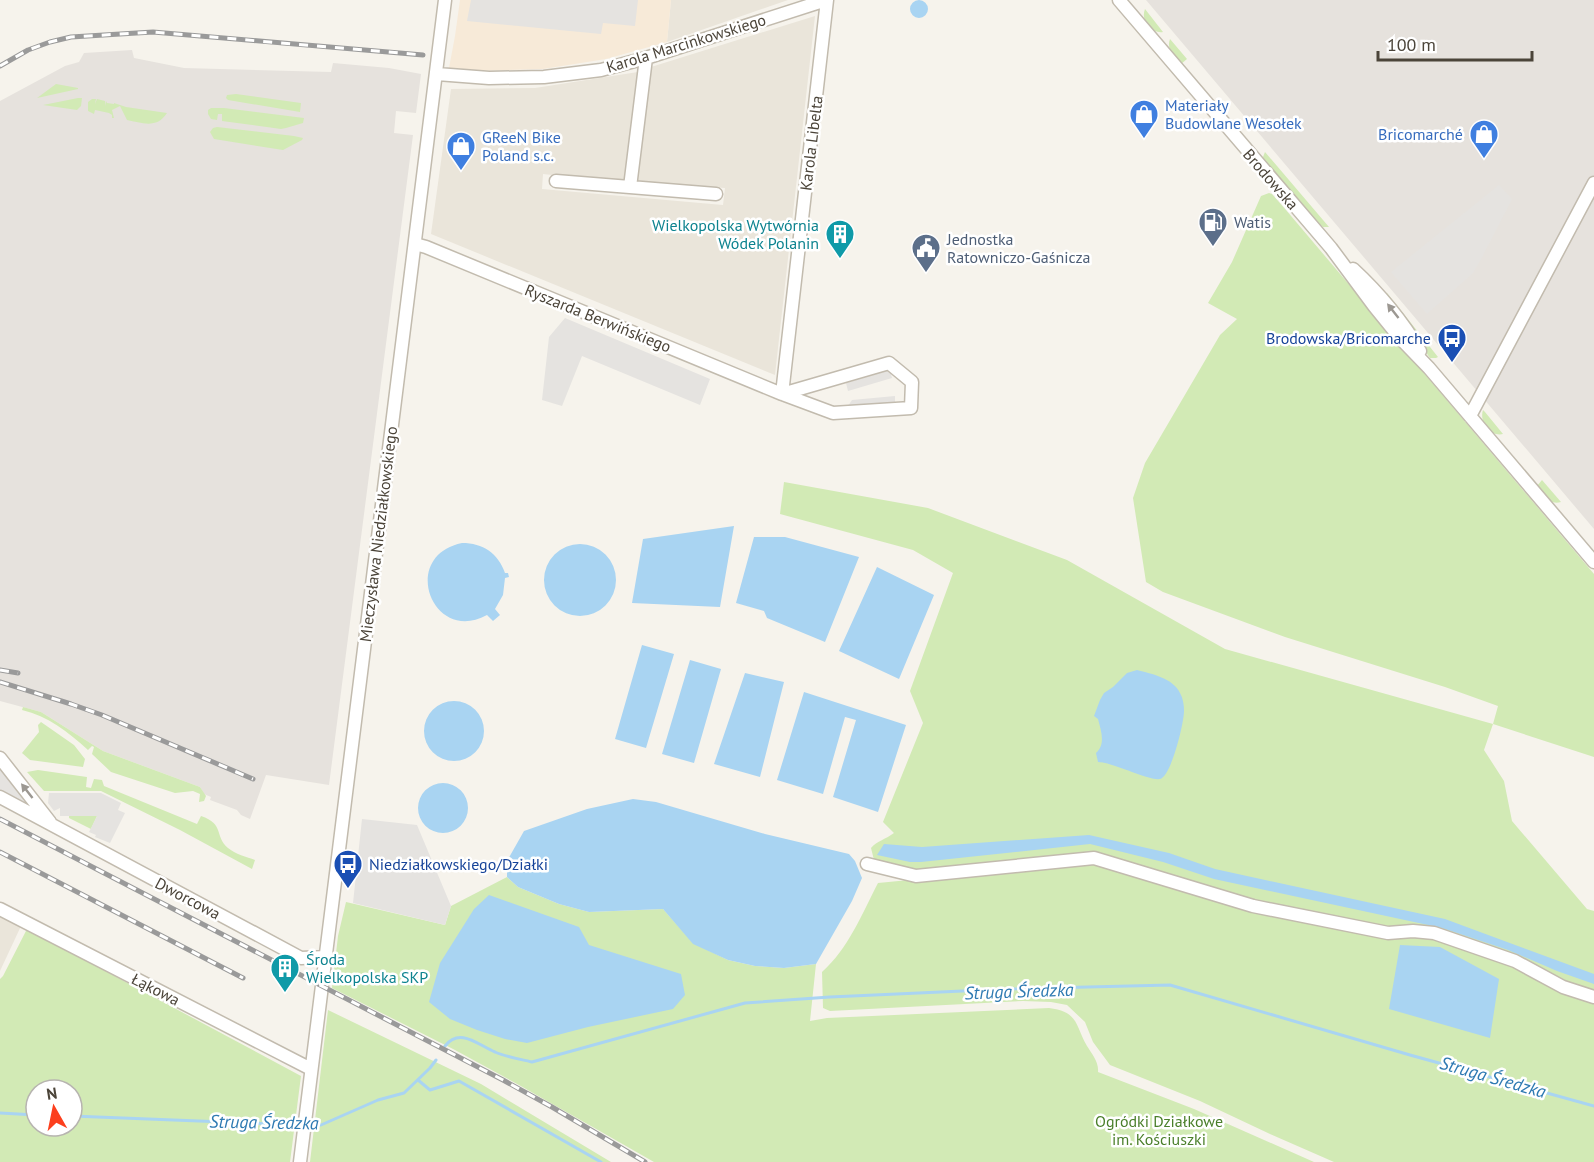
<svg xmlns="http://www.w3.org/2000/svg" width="1594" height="1162" viewBox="0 0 1594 1162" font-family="'PT Sans',sans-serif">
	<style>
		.residential { fill: #eae5da }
		.commercial { fill: #f7ead8 }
		.industrial { fill: #e6e2dd }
		.green { fill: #d2eab5; fill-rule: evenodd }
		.parking { fill: #e5e3e0 }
		.water { fill: #a9d4f2 }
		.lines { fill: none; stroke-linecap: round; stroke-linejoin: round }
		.stream { stroke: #a9d4f2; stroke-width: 3 }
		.minor-casing { stroke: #c2bbae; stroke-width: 15 }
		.minor { stroke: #fff; stroke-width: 12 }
		.rail-casing { stroke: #9a9a9a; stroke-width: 5 }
		.rail { stroke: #fff; stroke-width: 3; stroke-dasharray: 9; stroke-linecap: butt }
		.oneway { fill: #9c9892 }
		.labels { text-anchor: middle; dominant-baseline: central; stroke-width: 5; stroke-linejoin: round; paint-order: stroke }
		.street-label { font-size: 16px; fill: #4b4439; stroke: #fff }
		.shop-label { font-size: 16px; fill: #366cbe; stroke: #fff; text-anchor: start }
		.service-label { font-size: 16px; fill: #4e5e75; stroke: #fff; text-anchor: start }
		.culture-label { font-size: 16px; fill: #0d838f; stroke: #fff; text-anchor: end }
		.transit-label { font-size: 16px; fill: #164399; stroke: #fff; text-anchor: end }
		.park-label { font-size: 16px; fill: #4a7f2a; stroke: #fff }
		.water-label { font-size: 18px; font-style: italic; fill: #2e7ab2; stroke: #fff }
	</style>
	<rect width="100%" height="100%" fill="#f6f3ec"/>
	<!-- residential -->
	<path class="residential" d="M 671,0 L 788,0 L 667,42 Z
		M 815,16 L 775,375 L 431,234 L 451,89 L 535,88 L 638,72 L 625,183 L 543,174 L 542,189 L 723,205 L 725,188 L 636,183 L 651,67 Z
		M 0,915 L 21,926 L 0,971 Z"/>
	<!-- commercial -->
	<path class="commercial" d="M 460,0 L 671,0 L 667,42 L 606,59 L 543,69 L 480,71 L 449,68 L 455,36 Z"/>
	<!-- industrial -->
	<path class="industrial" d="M 1146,0 L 1594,0 L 1594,529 Z
		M 132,50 L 134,58 L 184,68 L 331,72 L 333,63 L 389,68 L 421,74 L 416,113 L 396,111 L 394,133 L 413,135 L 329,785 L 266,775 L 250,819 L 241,815 L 237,810 L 210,800 L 211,797 L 204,794 L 200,787 L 103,751 L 41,712 L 0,701 L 0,101 L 65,66 L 79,62 L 84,53 Z"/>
	<!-- green -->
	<path class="green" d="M 1145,9 L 1163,32 C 1152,34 1140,21 1145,9 Z
		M 1170,39 L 1187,59 L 1181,64 C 1174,56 1166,49 1170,39 Z
		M 56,84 L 78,88 L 78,89 L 37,98 Z
		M 236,94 L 301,103 L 300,112 L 228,100 L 226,98 L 227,95 Z
		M 78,98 L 82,98 L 81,106 L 77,110 L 43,105 Z
		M 92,99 L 96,99 L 95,104 L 97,99 L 105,101 L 105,106 L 106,101 L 107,103 L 114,104 L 114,103 L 126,107 L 167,113 C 157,129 142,123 127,120 L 120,106 L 112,110 L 114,118 L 112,118 L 112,115 L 109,113 L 95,110 L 94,114 L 88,111 L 88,102 Z
		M 211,108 L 224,108 L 304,118 L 303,123 L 286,128 L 281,129 L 222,121 L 222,114 L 218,114 L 217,120 L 211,119 L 208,114 L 208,110 Z
		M 217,127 L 294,136 L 303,138 L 302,140 L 283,150 L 214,139 L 210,132 L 213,128 Z
		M 1265,152 L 1329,227 L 1323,227 L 1317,222 L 1264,162 L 1263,157 Z
		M 1269,193 L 1272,194 L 1286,210 L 1594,574 L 1594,757 L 1493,724 L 1484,750 L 1504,781 L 1512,821 L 1587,909 L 1594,911 L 1594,994 L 1457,937 L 1389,930 L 1241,900 L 1094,854 L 917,872 L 874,860 L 871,848 C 877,841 886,839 894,833 L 883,822 L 923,723 L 910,691 L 953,573 L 913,550 L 780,514 L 784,482 L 928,508 L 1067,560 L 1225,649 L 1493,724 L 1498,706 L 1445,687 L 1285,637 L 1163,592 L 1146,582 L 1133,498 L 1145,463 L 1220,335 L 1237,319 L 1208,303 L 1232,262 L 1261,196 Z
		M 1387,293 L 1438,357 L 1436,358 L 1430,358 L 1387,297 Z
		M 1483,410 L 1485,412 L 1503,434 C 1490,437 1479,422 1483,410 Z
		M 1542,480 L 1561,502 C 1549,506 1543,494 1537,486 Z
		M 23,707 L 41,712 L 103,751 L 200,787 L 206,796 L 204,801 L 199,802 L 200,794 L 193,791 L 175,793 L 111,772 L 92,754 L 94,747 L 92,746 L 88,750 C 68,732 48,716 22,710 Z
		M 41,722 L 74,745 L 85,759 L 83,767 L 30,760 L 22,753 L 39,732 L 38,725 Z
		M 38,770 L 87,777 L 86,787 L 91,788 L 94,779 L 102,780 L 104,786 L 197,824 L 201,816 C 225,824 214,836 228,848 C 235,854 247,857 255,860 L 252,869 L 180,830 L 101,791 L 44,791 L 27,772 Z
		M 69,816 L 97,816 L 91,829 L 69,818 Z
		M 1094,862 L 1255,912 L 1433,936 L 1494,957 L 1594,1001 L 1594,1162 L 1334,1162 L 1270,1134 L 1200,1101 L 1110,1065 L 1093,1042 L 1085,1022 L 1067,1005 L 1051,1002 L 1023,1001 L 830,1011 L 823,1008 L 822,972 C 848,949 862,914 878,883 Z
		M 507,877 L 518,887 L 559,904 L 589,912 L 663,909 L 693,943 L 728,960 L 755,966 L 784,968 L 816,964 L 810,1021 L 827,1018 L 1049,1008 C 1079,1012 1075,1025 1087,1046 C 1092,1054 1099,1062 1098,1072 L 1194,1109 L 1314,1162 L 654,1162 L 519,1085 L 455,1050 L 332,988 L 338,936 L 346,902 L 445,925 L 451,906 Z
		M 27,929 L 301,1076 L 290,1162 L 0,1162 L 0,979 L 3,976 ZM 36,1090 L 72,1090 L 72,1126 L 36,1126 Z
		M 328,1010 L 481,1084 L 611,1162 L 310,1162 Z"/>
	<!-- parking -->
	<path class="parking" d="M 471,0 L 638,0 L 635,26 L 603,23 L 601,34 L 467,21 Z
		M 1499,185 L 1512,199 L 1480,261 L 1473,273 L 1427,314 L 1391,272 Z
		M 565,318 L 710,379 L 700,405 L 582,356 L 562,406 L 542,400 L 549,337 Z
		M 890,370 L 892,378 L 848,391 L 846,383 Z
		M 895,396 L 895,405 L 846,409 L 852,400 Z
		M 0,764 L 30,803 L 28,805 L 0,791 Z
		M 49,793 L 101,793 L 121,803 L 118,810 L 125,813 L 110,843 L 95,837 L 96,835 L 89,832 L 97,816 L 60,816 L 60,808 L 54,811 L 48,803 Z
		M 362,819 L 417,825 L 451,906 L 445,925 L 353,903 Z"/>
	<!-- water -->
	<path class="water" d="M910 9a9 9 0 1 1 18 0a9 9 0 1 1-18 0Z
		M 734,526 L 720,607 L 632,603 L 643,539 Z
		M 754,537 L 785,537 L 859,557 L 825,642 L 767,618 L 764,611 L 736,603 Z
		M 462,543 C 483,543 498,553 505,573 L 508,573 L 509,577 L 505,578 L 503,595 L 495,609 L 500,615 L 493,621 L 487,615 C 432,645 399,556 462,543 Z
		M544 580a36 36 0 1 1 72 0a36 36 0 1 1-72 0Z
		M 877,567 L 934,595 L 899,679 L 839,651 Z
		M 642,645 L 674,654 L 646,748 L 615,739 Z
		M 690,660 L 721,669 L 694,763 L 662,754 Z
		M 1137,670 C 1152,674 1173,678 1180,693 C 1183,698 1184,705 1184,711 C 1184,723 1171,777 1160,779 C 1149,781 1112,762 1098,762 L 1096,753 C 1106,744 1101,731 1098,719 L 1094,716 L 1100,700 L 1104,693 L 1113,687 L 1127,673 Z
		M 745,673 L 784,682 L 760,777 L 714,764 Z
		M 804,692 L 906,725 L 878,812 L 833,797 L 856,720 L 845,717 L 823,794 L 777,780 Z
		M424 731a30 30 0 1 1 60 0a30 30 0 1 1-60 0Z
		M418 808a25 25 0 1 1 50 0a25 25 0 1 1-50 0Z
		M 633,799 L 656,802 L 765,834 L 849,854 L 855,861 L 862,878 L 852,901 L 816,964 L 784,968 L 755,966 L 728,960 L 693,944 L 663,909 L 589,912 L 559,904 L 518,887 L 507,877 L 507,861 L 524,831 L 587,809 Z
		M 1089,835 L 1169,853 L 1215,869 L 1445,919 L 1594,974 L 1594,984 L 1557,971 L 1508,950 L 1442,928 L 1214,879 L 1163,862 L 1090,844 L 921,862 L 910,862 L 877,855 L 884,844 L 922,847 Z
		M 489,895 L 579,927 L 589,945 L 681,974 L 685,995 L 673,1009 L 588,1027 L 527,1043 L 505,1039 L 477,1030 L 450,1019 L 429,1002 L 440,963 L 474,909 Z
		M 1400,945 L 1440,947 L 1499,979 L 1490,1038 L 1389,1009 Z"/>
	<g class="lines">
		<!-- stream -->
		<path class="stream" d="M 445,1046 C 460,1027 478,1045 495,1052 C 506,1057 520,1059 532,1062 L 745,1003 L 830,997 L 1007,989 L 1170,985 L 1410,1055 L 1594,1106
			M 418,1080 L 430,1090 L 459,1081 L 601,1162
			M 0,1113 L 36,1115
			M 72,1116 L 301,1125
			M 308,1125 L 321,1125 L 378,1100 L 404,1093 L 430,1068 L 436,1060"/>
		<!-- minor casing -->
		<g class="minor-casing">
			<path id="minor" d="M 1119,0 L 1331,248 L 1374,306 L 1400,338 L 1429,368 L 1594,562
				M 437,74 L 489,78 L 544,77 L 601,70 L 646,58 L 826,0
				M 556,181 L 716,194
				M 630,187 L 646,58
				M 415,244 L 426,247 L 782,394 L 833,413 L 911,408 L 912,382 L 889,363 L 782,394
				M 1353,269 C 1380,294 1401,319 1420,351
				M 782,394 L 827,0
				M 1470,416 L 1594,183
				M 0,758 L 50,822
				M 0,797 L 301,958 L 326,957
				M 867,864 L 916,876 L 1094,858 L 1253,906 L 1388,933 L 1413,931 L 1434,933 L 1515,961 L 1563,987 L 1594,997
				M 0,909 L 311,1069
				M 300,1162 L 445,0"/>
		</g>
		<!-- minor -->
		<use href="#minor" class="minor"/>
		<!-- rail casing -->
		<g class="rail-casing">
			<path id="rail" d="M 0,66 L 28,50 L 50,42 L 71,37 L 153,32 L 423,55
				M 0,670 L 18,673
				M 0,682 L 71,704 L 102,715 L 253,779
				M 0,819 L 503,1080 L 552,1107 L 645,1162
				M 0,852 L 243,978"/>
		</g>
		<!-- rail -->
		<use href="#rail" class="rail"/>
	</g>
	<!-- one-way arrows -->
	<defs><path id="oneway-solid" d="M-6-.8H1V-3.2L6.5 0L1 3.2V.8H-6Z" transform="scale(1.5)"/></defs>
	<g class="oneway">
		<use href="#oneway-solid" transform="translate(1393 311) rotate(-128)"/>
		<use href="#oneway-solid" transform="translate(27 791) rotate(-128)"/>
	</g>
	<!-- icons -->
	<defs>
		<g id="shop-pin" transform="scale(1.5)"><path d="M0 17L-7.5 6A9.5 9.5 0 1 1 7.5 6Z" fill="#3f7fe0" stroke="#fff"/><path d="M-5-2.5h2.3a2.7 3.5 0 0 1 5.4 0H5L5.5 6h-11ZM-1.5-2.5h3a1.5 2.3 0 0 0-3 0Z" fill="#fff"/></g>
		<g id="fuel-pin" transform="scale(1.5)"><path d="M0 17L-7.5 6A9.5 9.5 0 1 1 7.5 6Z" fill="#5c6f8a" stroke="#fff"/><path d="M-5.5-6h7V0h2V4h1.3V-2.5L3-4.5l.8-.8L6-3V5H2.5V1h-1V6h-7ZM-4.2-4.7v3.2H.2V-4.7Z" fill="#fff"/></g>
		<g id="building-pin" transform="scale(1.5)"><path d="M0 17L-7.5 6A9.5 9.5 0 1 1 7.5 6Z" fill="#0f9aa8" stroke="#fff"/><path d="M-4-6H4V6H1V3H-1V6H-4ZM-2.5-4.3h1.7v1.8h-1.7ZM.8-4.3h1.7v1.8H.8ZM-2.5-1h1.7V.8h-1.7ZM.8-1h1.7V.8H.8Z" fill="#fff"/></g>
		<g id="civic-pin" transform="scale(1.5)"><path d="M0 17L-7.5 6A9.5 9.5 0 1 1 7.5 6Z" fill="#5c6f8a" stroke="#fff"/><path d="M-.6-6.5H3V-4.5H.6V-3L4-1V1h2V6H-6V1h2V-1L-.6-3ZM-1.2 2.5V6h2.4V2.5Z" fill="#fff"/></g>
		<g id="bus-pin" transform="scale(1.5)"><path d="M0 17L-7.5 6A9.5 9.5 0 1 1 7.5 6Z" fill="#1a4fb4" stroke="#fff"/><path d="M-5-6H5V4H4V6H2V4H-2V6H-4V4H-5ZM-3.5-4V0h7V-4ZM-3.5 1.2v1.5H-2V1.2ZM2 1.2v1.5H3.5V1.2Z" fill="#fff"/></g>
	</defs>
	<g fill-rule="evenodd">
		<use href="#shop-pin" x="1144" y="114"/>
		<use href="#shop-pin" x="1484" y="134"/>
		<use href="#shop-pin" x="461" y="146"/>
		<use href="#fuel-pin" x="1213" y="222"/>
		<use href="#building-pin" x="840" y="234"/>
		<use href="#civic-pin" x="926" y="248"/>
		<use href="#bus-pin" x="1452" y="338"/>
		<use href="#bus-pin" x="348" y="864"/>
		<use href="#building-pin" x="285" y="968"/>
	</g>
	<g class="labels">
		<!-- street labels -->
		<g class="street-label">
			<text transform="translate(686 43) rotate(-17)">Karola Marcinkowskiego</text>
			<text transform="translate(811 143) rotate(-83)">Karola Libelta</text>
			<text transform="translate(1271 179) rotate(49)">Brodowska</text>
			<text transform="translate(598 318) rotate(22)">Ryszarda Berwińskiego</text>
			<text transform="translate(378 534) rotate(-83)">Mieczysława Niedziałkowskiego</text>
			<text transform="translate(188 898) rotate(28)">Dworcowa</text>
			<text transform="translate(156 989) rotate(27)">Łąkowa</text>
		</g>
		<!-- shop labels -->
		<g class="shop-label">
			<text x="1165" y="105">Materiały<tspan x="1165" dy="18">Budowlane Wesołek</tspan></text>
			<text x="1463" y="134" text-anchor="end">Bricomarché</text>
			<text x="482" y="137">GReeN Bike<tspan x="482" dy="18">Poland s.c.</tspan></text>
		</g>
		<!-- service labels -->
		<g class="service-label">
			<text x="1234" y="222">Watis</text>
			<text x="947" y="239">Jednostka<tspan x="947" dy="18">Ratowniczo-Gaśnicza</tspan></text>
		</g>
		<!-- culture labels -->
		<g class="culture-label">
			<text x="819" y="225">Wielkopolska Wytwórnia<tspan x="819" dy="18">Wódek Polanin</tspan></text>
			<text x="306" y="959" text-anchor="start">Środa<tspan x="306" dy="18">Wielkopolska SKP</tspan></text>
		</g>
		<!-- transit labels -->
		<g class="transit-label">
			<text x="1431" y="338">Brodowska/Bricomarche</text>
			<text x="369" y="864" text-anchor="start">Niedziałkowskiego/Działki</text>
		</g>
		<!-- park labels -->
		<g class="park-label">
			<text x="1159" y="1121">Ogródki Działkowe<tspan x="1159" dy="18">im. Kościuszki</tspan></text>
		</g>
		<!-- water labels -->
		<g class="water-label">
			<text transform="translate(1019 991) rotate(-2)">Struga Średzka</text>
			<text transform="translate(1493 1077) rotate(16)">Struga Średzka</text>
			<text transform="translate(264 1122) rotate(1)">Struga Średzka</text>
		</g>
	</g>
	<!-- north arrow -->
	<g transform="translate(54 1108) rotate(351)"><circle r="28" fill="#ffffff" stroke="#b7b4b0" stroke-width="1.5"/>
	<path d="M0-4.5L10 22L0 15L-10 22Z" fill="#fc3f1d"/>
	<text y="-9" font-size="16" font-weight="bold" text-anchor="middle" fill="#4b4439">N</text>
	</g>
	<!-- scale -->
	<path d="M1378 51v9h154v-9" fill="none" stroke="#4b4439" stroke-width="3"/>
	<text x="1387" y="51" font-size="18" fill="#4b4439" stroke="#ffffff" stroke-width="4.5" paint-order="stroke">100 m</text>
</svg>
